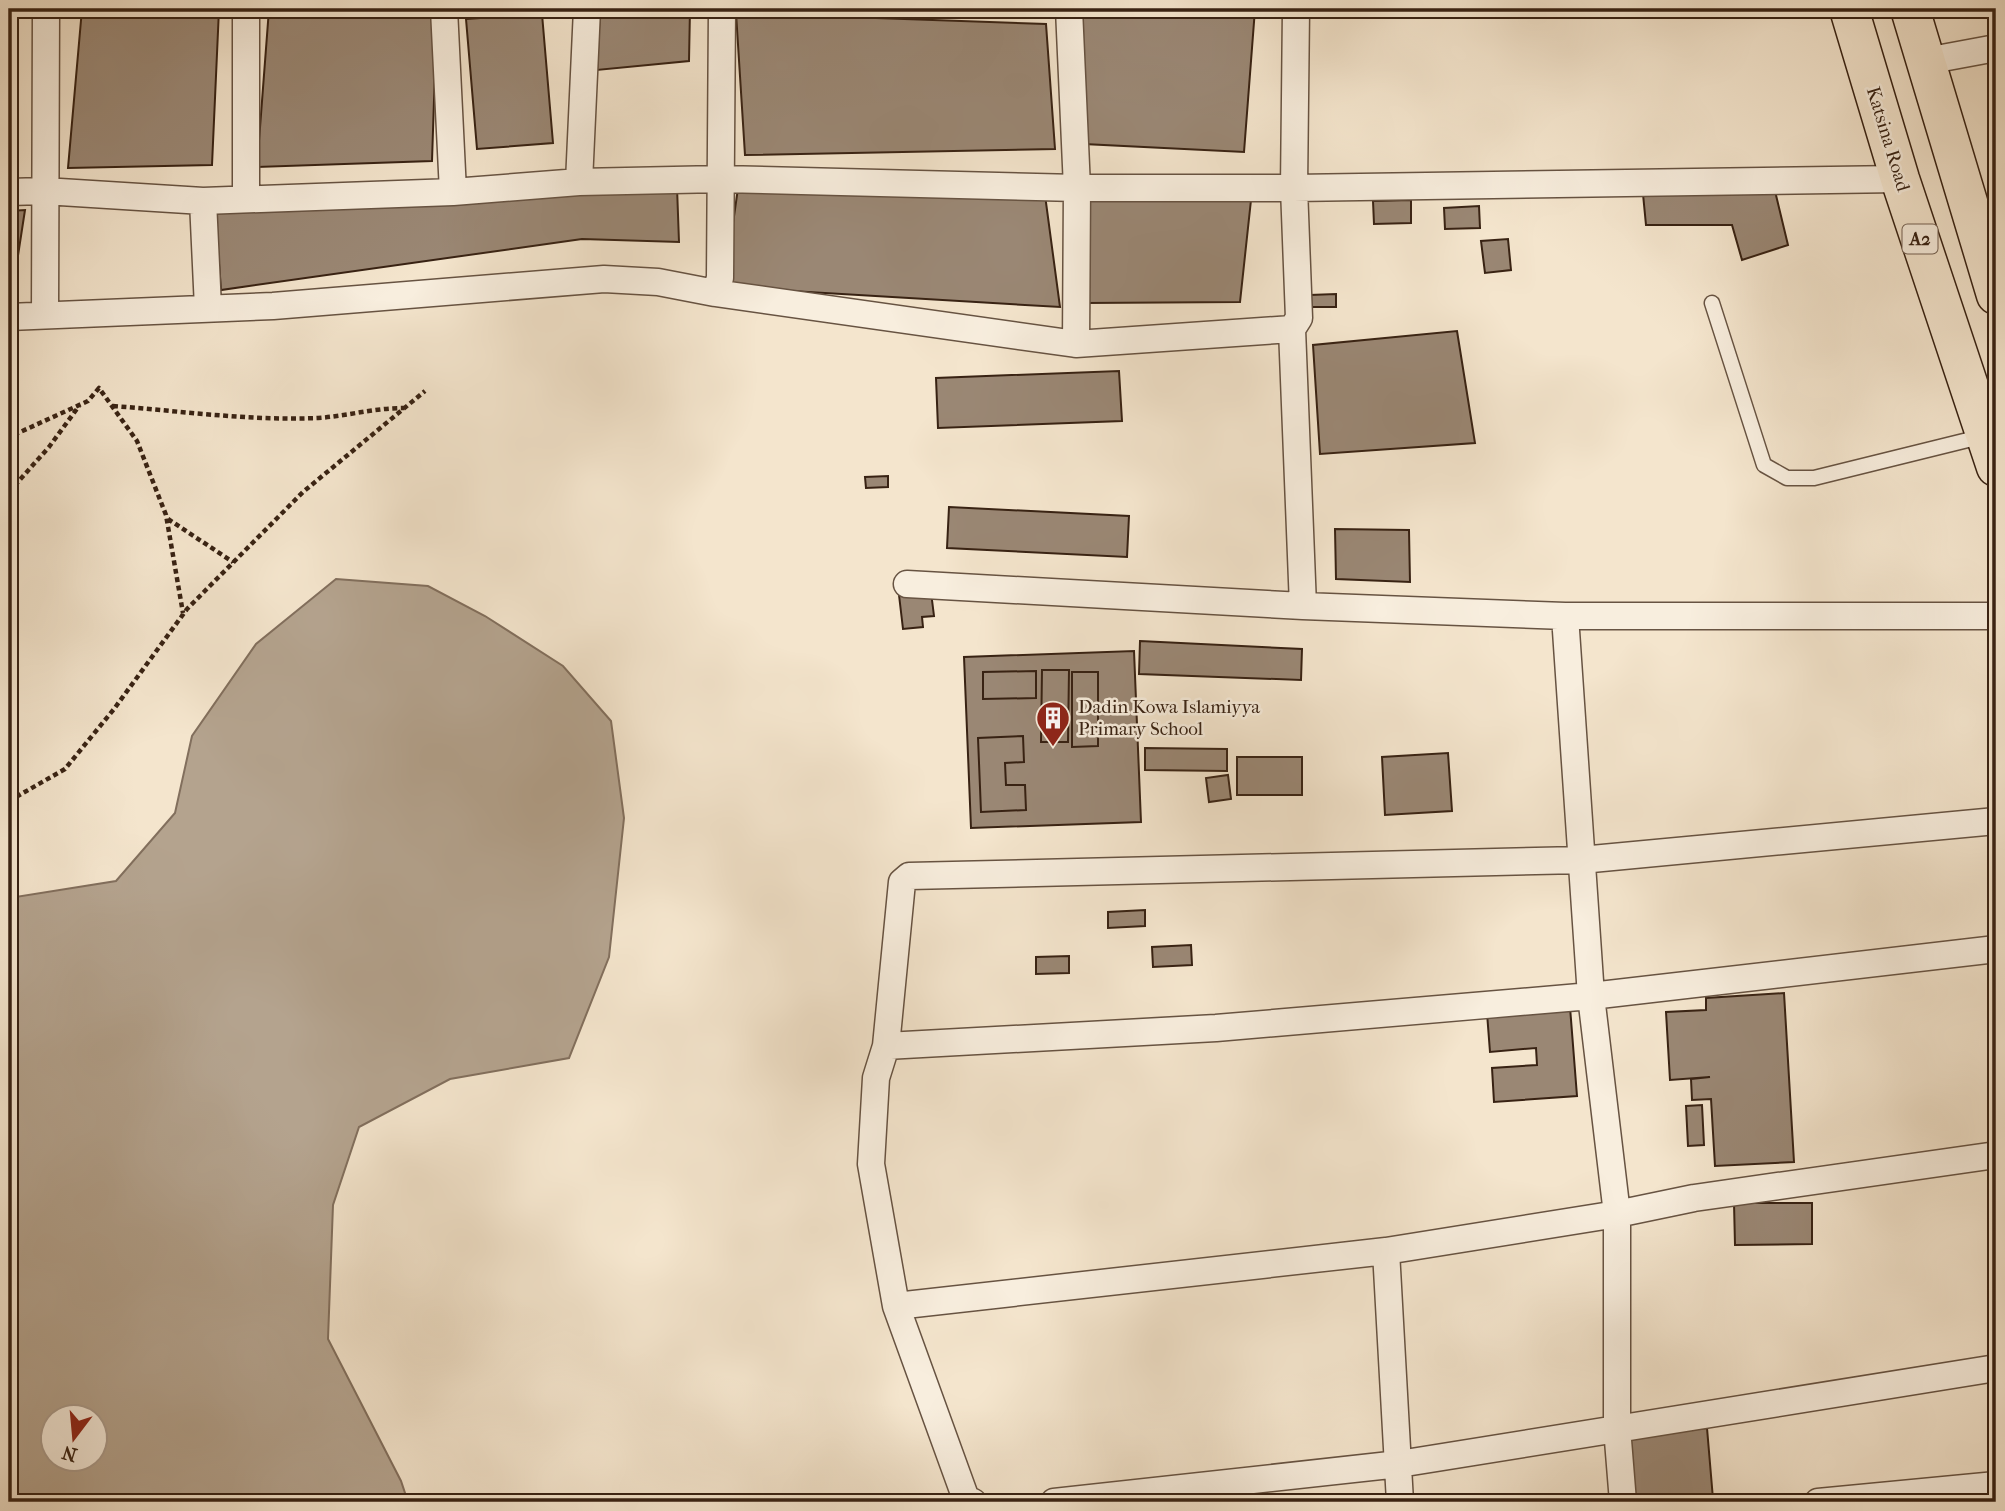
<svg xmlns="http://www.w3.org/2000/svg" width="2005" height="1511" viewBox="0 0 2005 1511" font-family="'IM FELL French Canon',serif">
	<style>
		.water { fill: #b4a38e; stroke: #826f5d; stroke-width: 2; fill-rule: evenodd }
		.building { fill: #9a8774; stroke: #382213; stroke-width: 2 }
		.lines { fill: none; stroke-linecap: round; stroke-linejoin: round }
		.lane-casing { stroke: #675342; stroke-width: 17 }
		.street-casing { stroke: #675342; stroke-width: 29 }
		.highway-casing { stroke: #382213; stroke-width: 41 }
		.path { stroke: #382213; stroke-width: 4.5; stroke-dasharray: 5 3.5; stroke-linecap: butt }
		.lane { stroke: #f8eede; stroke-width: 14 }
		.street { stroke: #f8eede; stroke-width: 26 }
		.highway { stroke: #f4e5cd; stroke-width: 38 }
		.labels { text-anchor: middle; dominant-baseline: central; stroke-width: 5; stroke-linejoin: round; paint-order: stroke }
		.shield { fill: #f8eede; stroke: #725f50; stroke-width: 2 }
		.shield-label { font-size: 18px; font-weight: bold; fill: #382213 }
		.street-label { font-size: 19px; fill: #382213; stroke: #f8eede }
		.poi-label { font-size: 19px; fill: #382213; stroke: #f8eede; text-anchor: start }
	</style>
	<rect width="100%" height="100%" fill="#f4e5cd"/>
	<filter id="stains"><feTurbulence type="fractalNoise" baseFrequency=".00286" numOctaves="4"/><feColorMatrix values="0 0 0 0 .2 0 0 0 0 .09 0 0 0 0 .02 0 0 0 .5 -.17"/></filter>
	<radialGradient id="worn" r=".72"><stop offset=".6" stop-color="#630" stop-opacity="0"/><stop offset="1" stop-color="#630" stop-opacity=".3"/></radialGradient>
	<!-- water -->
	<path class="water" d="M 336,579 L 428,586 L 485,616 L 563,666 L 611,721 L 624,818 L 609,957 L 569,1058 L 450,1079 L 359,1127 L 333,1205 L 328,1339 L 401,1481 L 408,1502 L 9,1502 L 9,898 L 116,881 L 175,813 L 192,736 L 256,644 ZM 52,1416 L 94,1416 L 94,1458 L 52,1458 Z"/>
	<!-- building -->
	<path class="building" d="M 82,9 L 219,9 L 212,165 L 68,168 Z
		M 269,9 L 437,9 L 432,161 L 257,167 Z
		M 600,9 L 690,9 L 689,61 L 597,70 Z
		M 1081,9 L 1255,9 L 1244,152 L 1084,144 Z
		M 736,13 L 1046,24 L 1055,149 L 745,155 Z
		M 542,14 L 553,143 L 477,149 L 466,19 Z
		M 677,187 L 679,242 L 582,239 L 221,290 L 215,211 Z
		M 738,188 L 1045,195 L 1060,307 L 724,287 Z
		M 1775,191 L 1788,245 L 1742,260 L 1732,225 L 1646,225 L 1643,194 Z
		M 1083,199 L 1251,200 L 1240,302 L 1086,303 Z
		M 1411,200 L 1411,223 L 1374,224 L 1373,201 Z
		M 1479,206 L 1480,228 L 1445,229 L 1444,208 Z
		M 25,210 L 13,288 L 9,288 L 9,211 Z
		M 1508,239 L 1511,270 L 1485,273 L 1481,241 Z
		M 1336,294 L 1336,307 L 1311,307 L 1310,295 Z
		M 1457,331 L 1475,443 L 1320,454 L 1313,345 Z
		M 1119,371 L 1122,421 L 938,428 L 936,378 Z
		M 888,476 L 888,487 L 866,488 L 865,477 Z
		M 949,507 L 1129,516 L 1127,557 L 947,548 Z
		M 1335,529 L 1409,530 L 1410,582 L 1336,579 Z
		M 931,592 L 934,616 L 922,617 L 923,627 L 903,629 L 899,595 Z
		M 1140,641 L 1302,649 L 1301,680 L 1139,674 Z
		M 1134,651 L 1141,822 L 971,828 L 964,657 Z
		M 1042,670 L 1069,670 L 1068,742 L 1041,742 Z
		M 1036,671 L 1036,698 L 983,699 L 983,672 Z
		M 1072,672 L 1098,672 L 1098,746 L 1072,747 Z
		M 1023,736 L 1024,762 L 1005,763 L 1006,785 L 1025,785 L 1026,810 L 981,812 L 978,738 Z
		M 1145,748 L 1227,749 L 1227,771 L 1145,770 Z
		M 1448,753 L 1452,811 L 1385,815 L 1382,757 Z
		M 1237,757 L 1302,757 L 1302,795 L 1237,795 Z
		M 1228,775 L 1231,799 L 1209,802 L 1206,778 Z
		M 1145,910 L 1145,926 L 1108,928 L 1108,912 Z
		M 1191,945 L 1192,965 L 1153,967 L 1152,947 Z
		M 1069,956 L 1069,973 L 1036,974 L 1036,957 Z
		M 1784,993 L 1794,1162 L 1715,1166 L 1711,1099 L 1692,1100 L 1691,1079 L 1710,1077 L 1670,1080 L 1666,1012 L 1706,1010 L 1706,998 Z
		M 1570,1007 L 1577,1096 L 1494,1102 L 1492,1068 L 1537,1065 L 1536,1048 L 1490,1052 L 1487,1013 Z
		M 1702,1105 L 1704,1145 L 1688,1146 L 1686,1106 Z
		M 1734,1203 L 1812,1203 L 1812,1244 L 1735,1245 Z
		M 1707,1428 L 1713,1499 L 1675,1502 L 1628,1502 L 1622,1435 Z"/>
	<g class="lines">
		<!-- lane casing -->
		<g class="lane-casing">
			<path id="lane" d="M 1712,303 L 1764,465 L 1787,478 L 1814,478 L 1984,436"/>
		</g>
		<!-- street casing -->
		<g class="street-casing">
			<path id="street" d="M 246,9 L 246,198
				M 444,9 L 453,192
				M 1069,9 L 1077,188 L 1076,344
				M 1926,61 L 1996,48
				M 579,182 L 587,9
				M 9,192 L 44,191 L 203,201 L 453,192 L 579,182 L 721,179 L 1077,188 L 1294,188 L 1900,179
				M 203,201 L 208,308
				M 715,293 L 720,278 L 722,9
				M 45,315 L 46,9
				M 9,317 L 273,306 L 604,279 L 658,282 L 715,293 L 1076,344 L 1292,329 L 1299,318 L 1294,188 L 1296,9
				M 1292,329 L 1303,606
				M 907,584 L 1303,606 L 1565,616 L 1996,616
				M 1565,616 L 1591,996 L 1617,1214 L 1617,1428 L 1623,1502
				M 1996,821 L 1581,860 L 909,876 L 902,882 L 886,1046 L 1216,1028 L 1591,996 L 1996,949
				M 886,1046 L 876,1078 L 871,1164 L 896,1306 L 1386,1251 L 1617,1214 L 1694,1198 L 1996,1155
				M 1386,1251 L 1400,1502
				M 896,1306 L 966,1499 L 973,1502
				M 1054,1502 L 1399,1464 L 1996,1368
				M 1818,1502 L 1996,1485"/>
		</g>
		<!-- highway casing -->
		<g class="highway-casing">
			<path id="highway" d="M 1849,9 L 1900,179 L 1996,467
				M 1910,9 L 1996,295"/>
		</g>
		<!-- path -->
		<path class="path" d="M 113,406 C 181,411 250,421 318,418 C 347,416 374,408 404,408
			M 9,442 L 18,433 L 88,401 L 99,388 L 137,441 L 166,515 L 183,613
			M 9,492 L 49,447 L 79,406
			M 168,519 L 233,562
			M 9,801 L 65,769 L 114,709 L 187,609 L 303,492 L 425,391"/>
		<!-- lane -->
		<use href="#lane" class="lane"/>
		<!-- street -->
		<use href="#street" class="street"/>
		<!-- highway -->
		<use href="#highway" class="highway"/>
	</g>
	<!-- icons -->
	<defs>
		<g id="building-pin" transform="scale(1.75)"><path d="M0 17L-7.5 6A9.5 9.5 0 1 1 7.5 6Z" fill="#8f2418" stroke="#f8eede"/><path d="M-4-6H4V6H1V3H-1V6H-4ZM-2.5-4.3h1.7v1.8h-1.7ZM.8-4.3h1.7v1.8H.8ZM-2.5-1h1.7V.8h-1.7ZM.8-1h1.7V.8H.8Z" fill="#fff"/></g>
	</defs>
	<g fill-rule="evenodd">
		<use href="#building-pin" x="1053" y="718"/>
	</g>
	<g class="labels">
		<!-- shield labels -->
		<rect class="shield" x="1902.5" y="224.5" width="35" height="29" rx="5"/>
		<g class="shield-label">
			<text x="1920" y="239">A2</text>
		</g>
		<!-- street labels -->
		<g class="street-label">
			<text transform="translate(1888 139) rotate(73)">Katsina Road</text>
		</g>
		<!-- poi labels -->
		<g class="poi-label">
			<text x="1078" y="707">Dadin Kowa Islamiyya<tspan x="1078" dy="22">Primary School</tspan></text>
		</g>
	</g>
	<!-- margin -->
	<rect width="2005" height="1511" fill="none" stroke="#f4e5cd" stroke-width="35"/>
	<rect x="10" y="10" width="1984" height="1490" fill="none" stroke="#382213" stroke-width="3.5"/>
	<rect x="18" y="18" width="1970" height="1476" fill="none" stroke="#382213" stroke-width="2"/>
	<!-- north arrow -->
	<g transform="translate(74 1438) rotate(196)"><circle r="33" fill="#f8eede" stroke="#ab9c8d" stroke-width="2"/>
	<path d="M0-5L12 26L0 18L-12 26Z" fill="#8f2418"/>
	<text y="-10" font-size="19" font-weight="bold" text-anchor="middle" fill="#382213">N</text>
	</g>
	<rect width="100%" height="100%" filter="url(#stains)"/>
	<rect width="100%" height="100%" fill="url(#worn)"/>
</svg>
